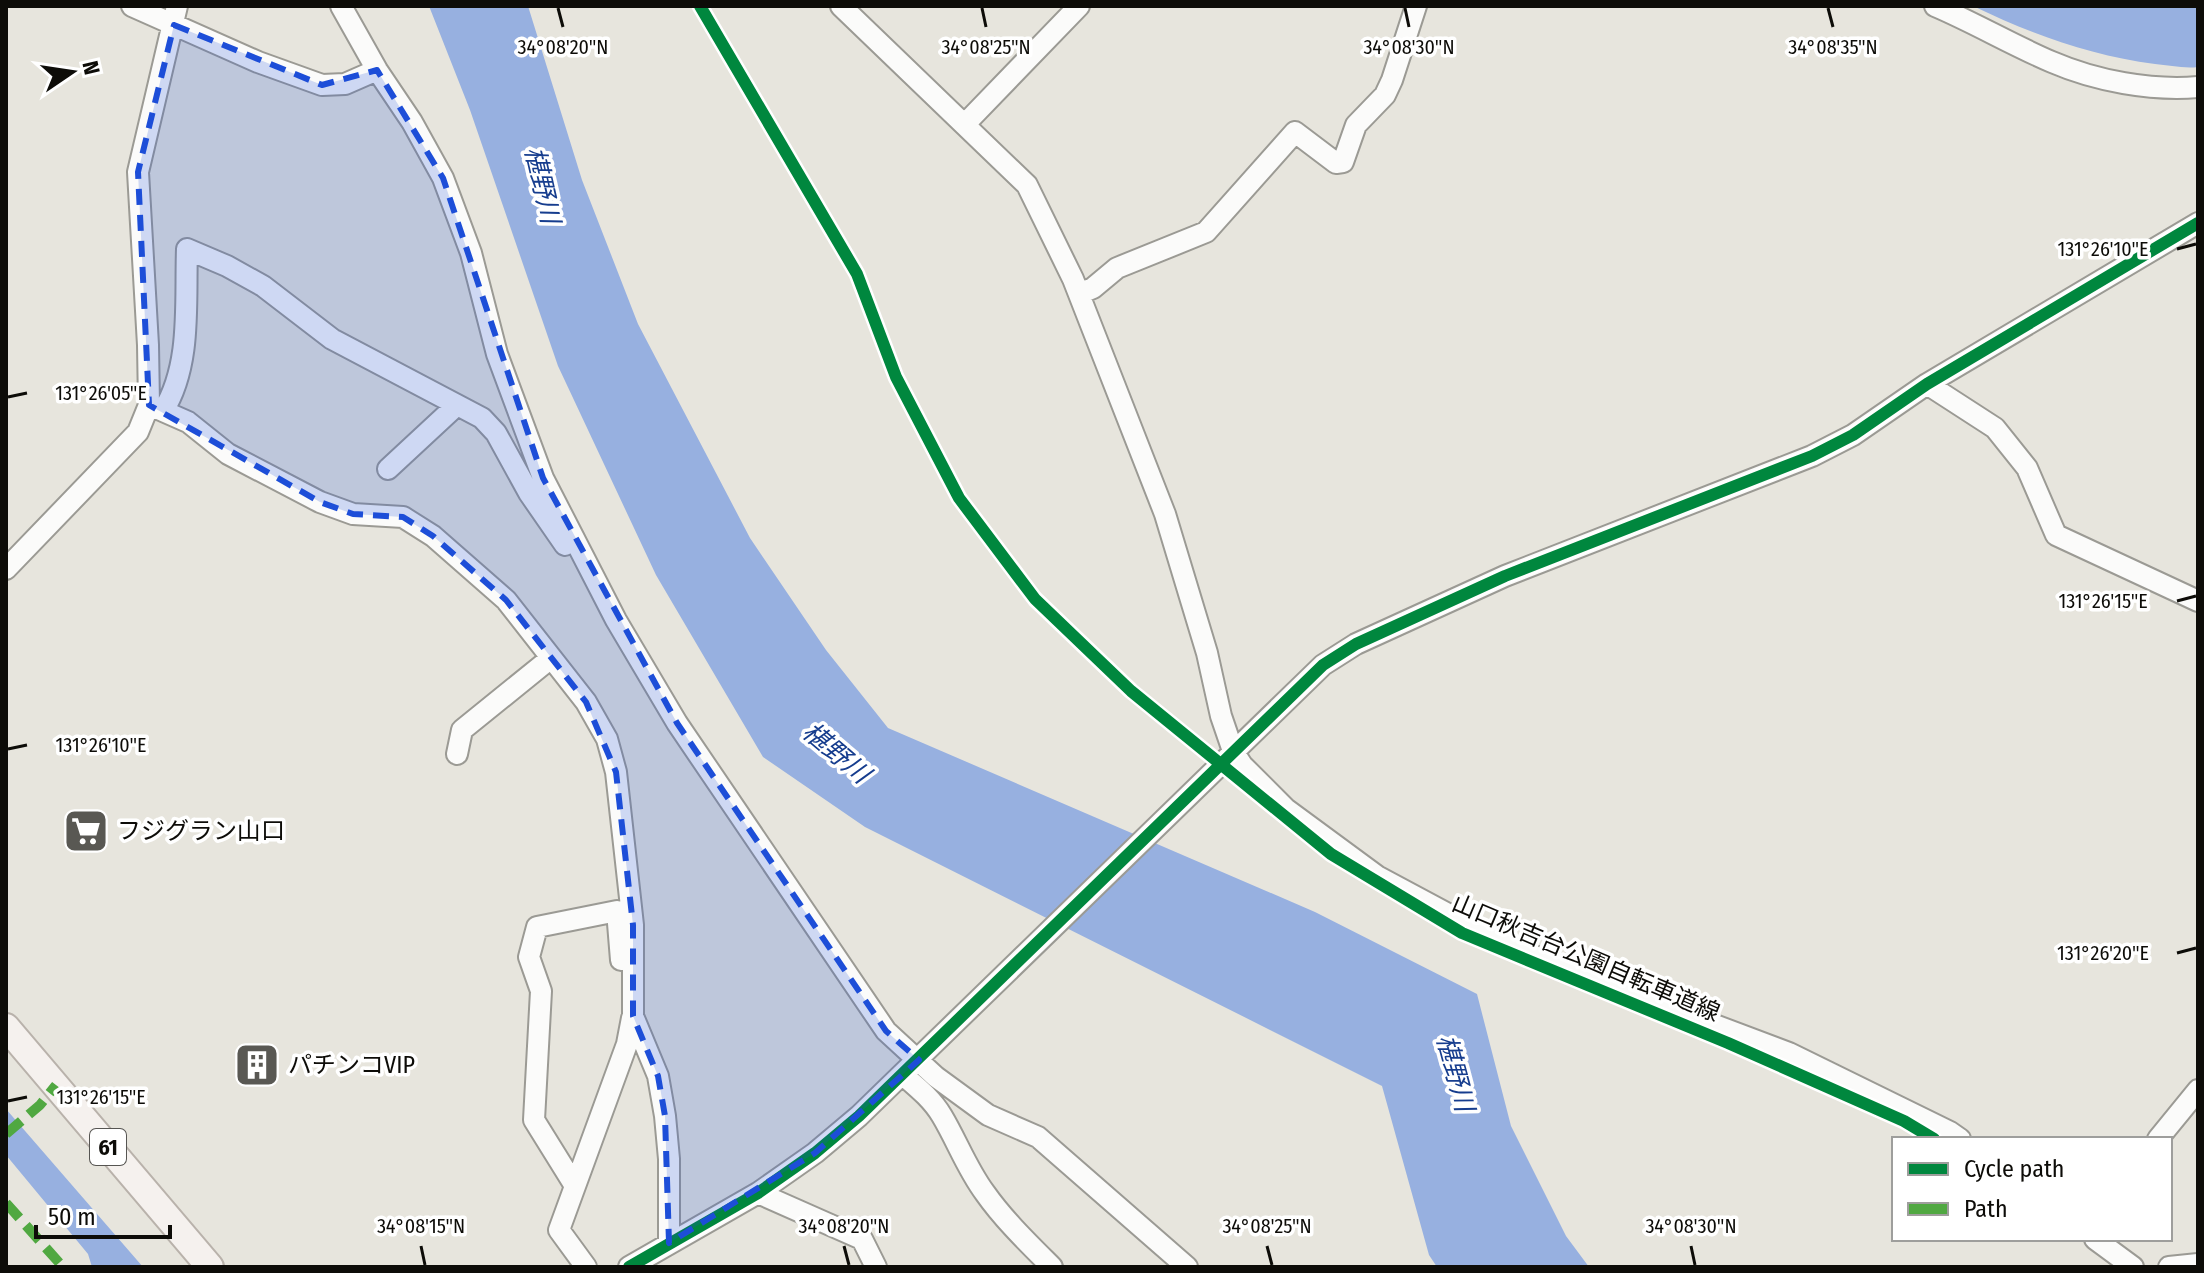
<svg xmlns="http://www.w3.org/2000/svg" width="2204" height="1273" viewBox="0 0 2204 1273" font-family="'Fira Sans Condensed','Noto Sans JP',sans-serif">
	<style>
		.water { fill: #97b0e0 }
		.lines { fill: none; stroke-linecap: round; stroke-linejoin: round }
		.minor-casing { stroke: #9b9a94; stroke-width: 24 }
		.major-casing { stroke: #b9b2ab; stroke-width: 30 }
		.minor { stroke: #fbfbfa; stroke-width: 20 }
		.major { stroke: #f5f1ee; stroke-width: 26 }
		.quiet { stroke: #50a841; stroke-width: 10; stroke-dasharray: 20 10; stroke-linecap: butt }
		.cycleway-casing { stroke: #fff; stroke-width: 17 }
		.cycleway { stroke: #00873e; stroke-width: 12 }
		.marked { fill: #1d4ed8; fill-opacity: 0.2; stroke: #1d4ed8; stroke-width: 6; stroke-dasharray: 16 10; stroke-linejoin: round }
		.ticks { fill: none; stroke: #0d0c08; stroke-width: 3 }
		.labels { text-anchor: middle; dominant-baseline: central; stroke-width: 7; stroke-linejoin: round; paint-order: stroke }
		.shield { fill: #fff; stroke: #565552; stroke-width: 2 }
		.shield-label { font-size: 22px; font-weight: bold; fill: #0d0c08 }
		.poi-label { font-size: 24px; fill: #0d0c08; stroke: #fff; text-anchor: start }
		.street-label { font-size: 24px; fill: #0d0c08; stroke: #fff }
		.water-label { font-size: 26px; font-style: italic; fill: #163d8e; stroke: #fff }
		.ticks-label { font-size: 20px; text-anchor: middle; fill: #0d0c08; stroke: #fff; stroke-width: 7; stroke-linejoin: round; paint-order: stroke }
	</style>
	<rect width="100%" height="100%" fill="#e7e5dd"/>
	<!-- water -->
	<path class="water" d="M 429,6 L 528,6 L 582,180 L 638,324 L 750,538 L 826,650 L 888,728 L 1315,912 L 1477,994 L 1511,1126 L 1566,1236 L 1589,1267 L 1437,1267 L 1429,1255 L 1382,1086 L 865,827 L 763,757 L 656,575 L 558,366 L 470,110 Z
		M 1973,6 L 2198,6 L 2198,67 C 2184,69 2169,65 2155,64 C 2091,56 2031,34 1973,6 Z
		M 6,1109 L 143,1267 L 92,1267 L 88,1254 L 6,1155 Z"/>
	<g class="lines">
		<!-- minor casing -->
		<g class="minor-casing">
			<path id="minor" d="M 132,6 L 258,62 L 322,85 L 345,84 L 377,70
				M 341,6 L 377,70 L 412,122 L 443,178 L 471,253 L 497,354 L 543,478 L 616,620 L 677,723 L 886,1031 L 936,1077 L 988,1115 L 1038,1137 L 1187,1267
				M 841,6 L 1027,185 L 1073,279 L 1165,514 L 1207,653 L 1221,716 L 1233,751 L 1242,765 L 1286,809 L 1377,876 L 1463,922 L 1547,962 L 1789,1053 L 1950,1132 L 1960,1139
				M 1935,6 C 1975,23 2012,45 2052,62 C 2096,81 2151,91 2198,87
				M 965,124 L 1079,6
				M 1079,294 L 1093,288 L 1117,268 L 1206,232 L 1295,132 L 1336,163 L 1343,162 L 1356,125 L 1385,95 L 1392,80 L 1416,6
				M 1927,384 L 1995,428 L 2027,468 L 2056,535 L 2198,601
				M 149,405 L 163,411 C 192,365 185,302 187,249 L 227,266 L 263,286 L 332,339 L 482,418 L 496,433 L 529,493 L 565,545
				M 163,411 L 188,422 L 228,454 L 320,502 L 353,514 L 403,517 L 433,536 L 506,600 L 586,702 L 607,739 L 616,772 L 633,925 L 633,1016 L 658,1076 L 665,1116 L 669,1159 L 669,1243
				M 388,469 L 457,405
				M 6,569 L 138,432 L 149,405 L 148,345 L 138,172 L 177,6
				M 457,754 L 462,730 L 551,658
				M 903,1075 C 917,1087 932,1099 942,1116 C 957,1141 967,1169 985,1193 C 1004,1220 1029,1244 1052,1267
				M 2158,1139 L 2198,1090
				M 575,1186 L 534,1120 L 541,991 L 529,957 L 537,927 L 617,911 L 621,960
				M 758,1193 L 862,1239 L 876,1267
				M 2095,1239 L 2133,1267
				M 586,1267 L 559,1230 L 627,1044 L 632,1018
				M 629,1267 L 758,1193 L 815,1153 L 859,1116 L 1323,665 L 1356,644 L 1505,576 L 1812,456 L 1853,435 L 1927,384 L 2198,223
				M 2169,1267 L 2198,1264"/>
		</g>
		<!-- major casing -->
		<g class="major-casing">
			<path id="major" d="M 6,1027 L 210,1267"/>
		</g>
		<!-- minor -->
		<use href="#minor" class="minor"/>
		<!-- major -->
		<use href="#major" class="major"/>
		<!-- quiet -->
		<path class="quiet" d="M 6,1134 L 40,1105 L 56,1085
			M 6,1203 L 63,1267"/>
		<!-- cycleway casing -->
		<g class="cycleway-casing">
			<path id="cycleway" d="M 700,6 L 857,274 L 896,377 L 959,498 L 1035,599 L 1131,691 L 1331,854 L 1462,933 L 1728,1043 L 1904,1121 L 1934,1139
				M 629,1267 L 758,1193 L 815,1153 L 859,1116 L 1323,665 L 1356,644 L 1505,576 L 1812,456 L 1853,435 L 1927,384 L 2198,223"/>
		</g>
		<!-- cycleway -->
		<use href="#cycleway" class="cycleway"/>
	</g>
	<!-- marked area -->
	<path class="marked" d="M 174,25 L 322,85 L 377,70 L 443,178 L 543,478 L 677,723 L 886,1031 L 919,1060 L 815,1153 L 669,1243 L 665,1116 L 658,1076 L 633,1016 L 633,925 L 616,772 L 586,702 L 506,600 L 433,536 L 403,517 L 353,514 L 320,502 L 149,405 L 138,172 Z"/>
	<!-- ticks -->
	<path class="ticks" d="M 558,8 L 563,27M 982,8 L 986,27M 1405,8 L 1409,27M 1828,8 L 1833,27M 2177,249 L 2196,244M 8,397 L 27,393M 2177,601 L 2196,596M 8,749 L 27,745M 2177,953 L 2196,948M 8,1101 L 27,1097M 421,1246 L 425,1265M 844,1246 L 849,1265M 1267,1246 L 1272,1265M 1691,1246 L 1695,1265"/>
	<!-- icons -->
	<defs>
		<g id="supermarket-square" transform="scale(2.3)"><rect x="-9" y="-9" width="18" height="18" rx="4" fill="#595853" stroke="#fff"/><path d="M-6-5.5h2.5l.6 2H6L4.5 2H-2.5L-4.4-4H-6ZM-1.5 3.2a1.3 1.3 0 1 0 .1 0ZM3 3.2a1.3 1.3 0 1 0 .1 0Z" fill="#fff"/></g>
		<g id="building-square" transform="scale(2.3)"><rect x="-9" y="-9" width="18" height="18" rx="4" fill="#595853" stroke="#fff"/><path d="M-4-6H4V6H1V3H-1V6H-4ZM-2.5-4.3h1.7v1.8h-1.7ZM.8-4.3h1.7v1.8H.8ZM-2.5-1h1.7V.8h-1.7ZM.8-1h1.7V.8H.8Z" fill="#fff"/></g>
	</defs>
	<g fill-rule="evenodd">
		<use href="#supermarket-square" x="86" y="831"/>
		<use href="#building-square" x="257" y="1065"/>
	</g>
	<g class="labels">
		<!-- shield labels -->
		<rect class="shield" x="90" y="1129" width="36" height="36" rx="6"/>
		<g class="shield-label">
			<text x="108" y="1147">61</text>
		</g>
		<!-- poi labels -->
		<g class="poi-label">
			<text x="117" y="831">フジグラン山口</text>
			<text x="288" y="1065">パチンコVIP</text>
		</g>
		<!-- street labels -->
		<g class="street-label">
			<text transform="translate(1586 958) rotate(23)">山口秋吉台公園自転車道線</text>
		</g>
		<!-- water labels -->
		<g class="water-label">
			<text transform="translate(542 185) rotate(77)">椹野川</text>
			<text transform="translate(836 753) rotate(40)">椹野川</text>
			<text transform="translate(1455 1073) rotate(75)">椹野川</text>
		</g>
	</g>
	<g class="ticks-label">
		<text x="563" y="54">34°08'20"N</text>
		<text x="986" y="54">34°08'25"N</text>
		<text x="1409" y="54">34°08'30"N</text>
		<text x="1833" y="54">34°08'35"N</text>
		<text x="2103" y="256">131°26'10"E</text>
		<text x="101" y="400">131°26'05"E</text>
		<text x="2103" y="608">131°26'15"E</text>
		<text x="101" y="752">131°26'10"E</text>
		<text x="2103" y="960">131°26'20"E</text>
		<text x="101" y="1104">131°26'15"E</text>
		<text x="421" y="1233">34°08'15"N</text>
		<text x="844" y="1233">34°08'20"N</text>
		<text x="1267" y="1233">34°08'25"N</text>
		<text x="1691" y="1233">34°08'30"N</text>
	</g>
	<!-- border -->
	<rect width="2204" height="1273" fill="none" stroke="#0d0c08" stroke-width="16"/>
	<!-- legend -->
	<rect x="1892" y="1137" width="280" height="104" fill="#ffffff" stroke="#9e9e9c" stroke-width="2"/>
	<rect x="1908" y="1163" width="40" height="12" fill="#00873e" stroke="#9e9e9c" stroke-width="2"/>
	<text x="1964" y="1177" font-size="24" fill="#0d0c08">Cycle path</text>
	<rect x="1908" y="1203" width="40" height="12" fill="#50a841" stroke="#9e9e9c" stroke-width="2"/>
	<text x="1964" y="1217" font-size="24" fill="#0d0c08">Path</text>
	<!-- north arrow -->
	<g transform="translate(72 72) rotate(77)" stroke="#ffffff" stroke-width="6" paint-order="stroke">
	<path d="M0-6L14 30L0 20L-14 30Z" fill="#0d0c08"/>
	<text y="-12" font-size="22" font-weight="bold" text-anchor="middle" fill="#0d0c08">N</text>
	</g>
	<!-- scale -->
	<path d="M36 1225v12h134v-12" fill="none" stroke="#0d0c08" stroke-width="4"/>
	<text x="48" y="1225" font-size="24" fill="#0d0c08" stroke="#ffffff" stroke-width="6" paint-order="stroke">50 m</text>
</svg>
